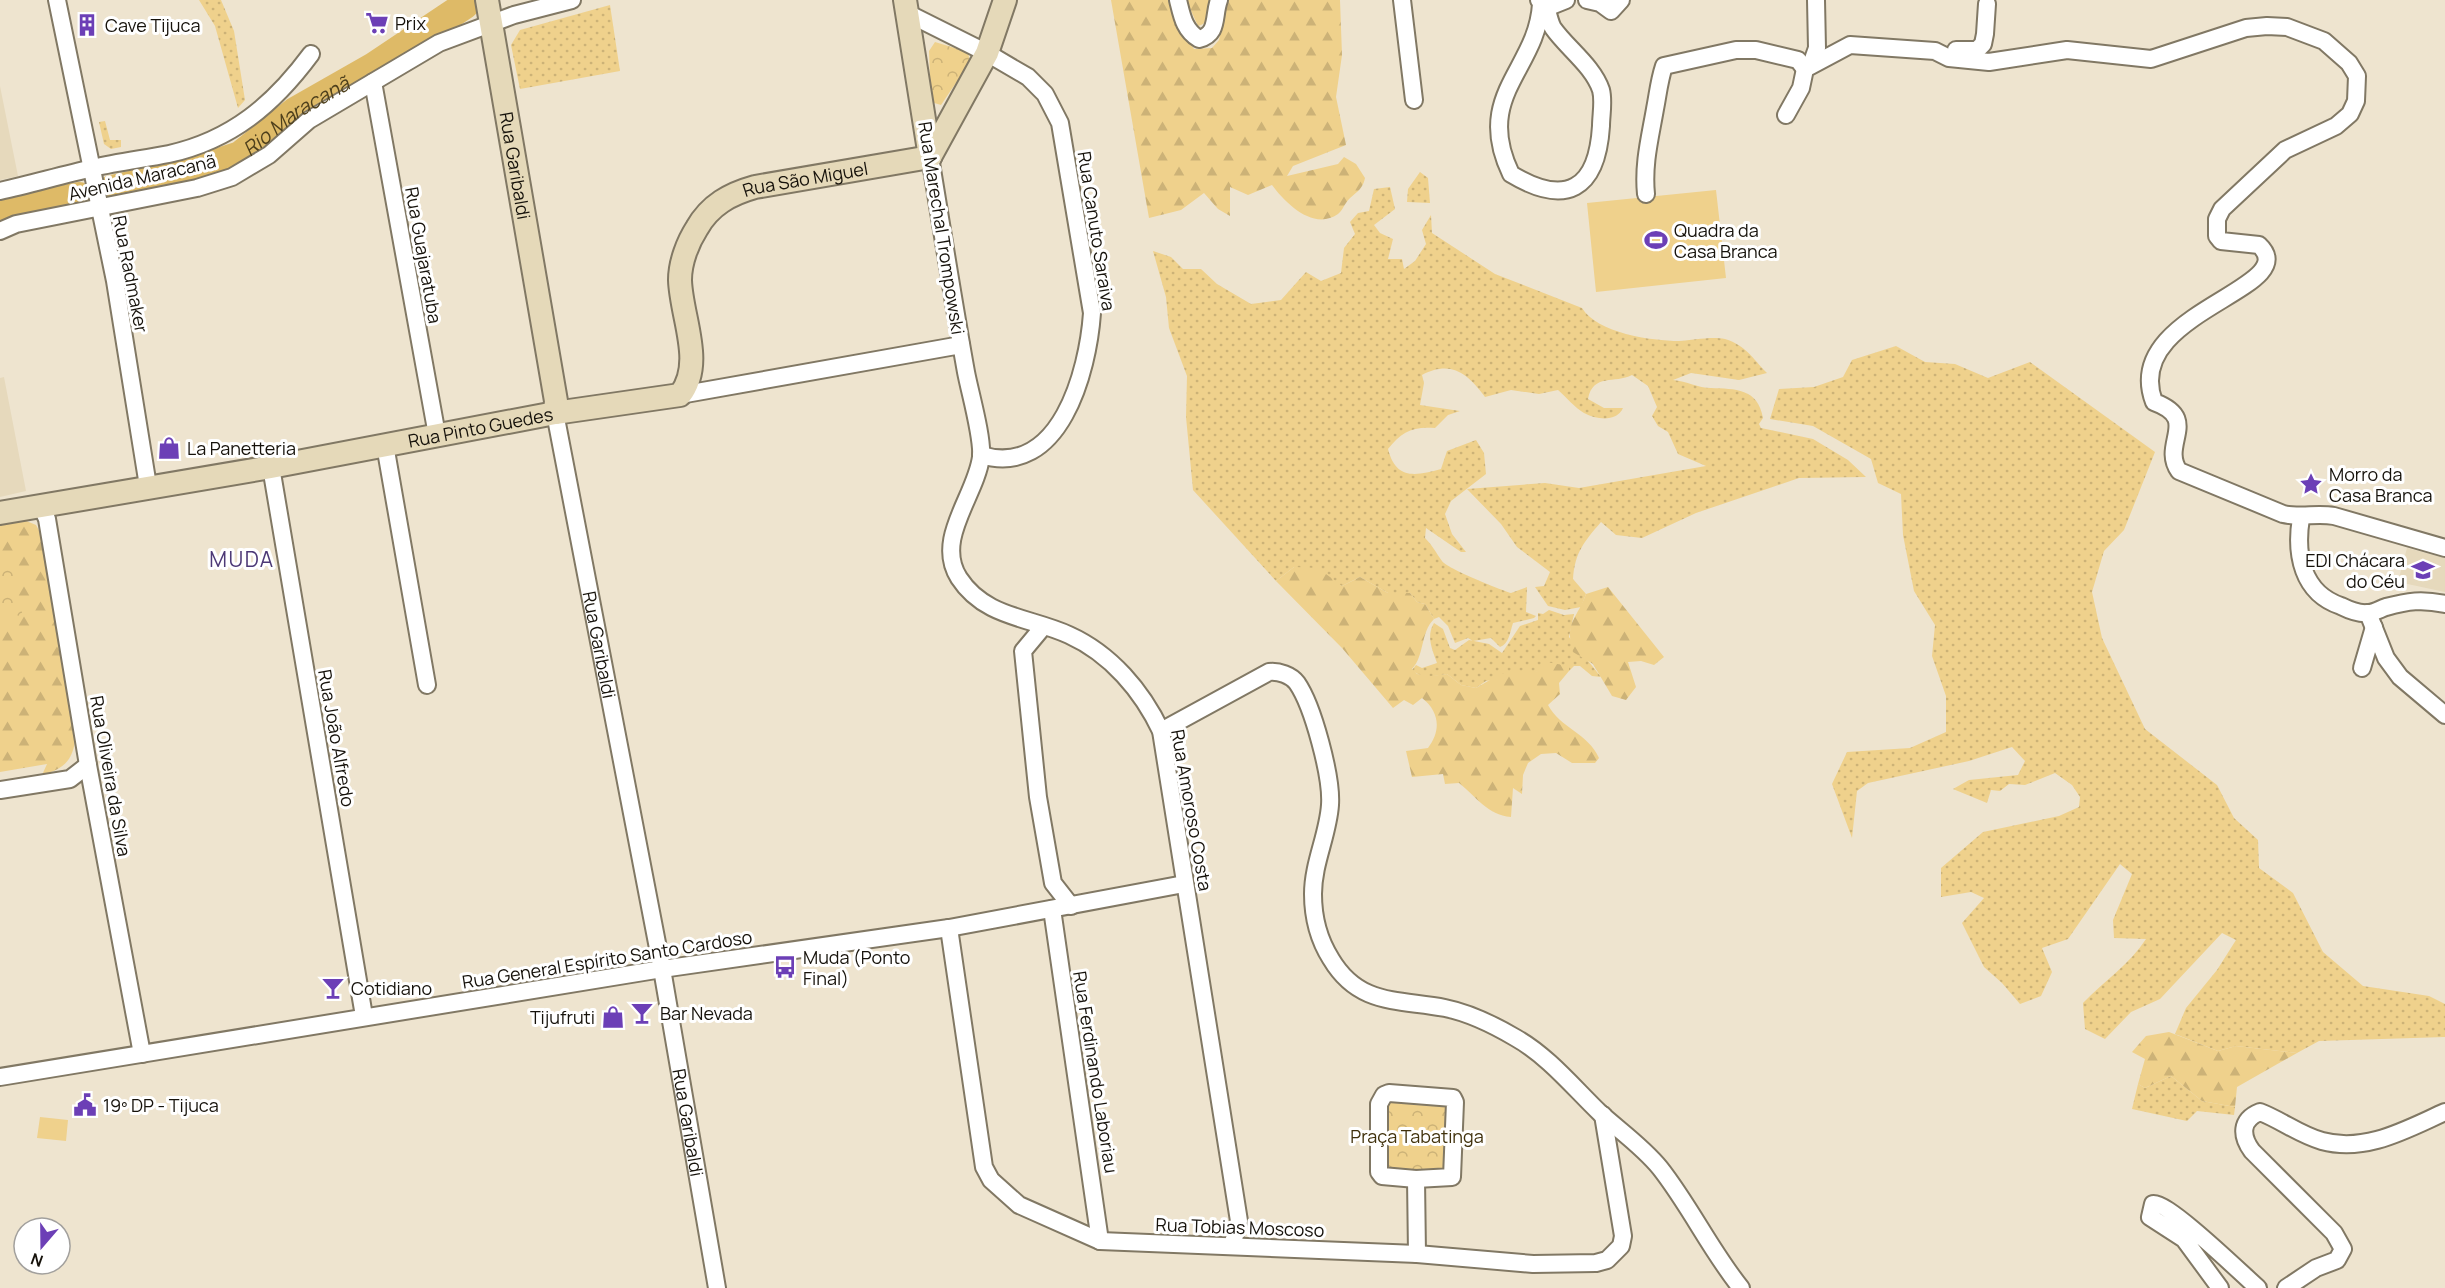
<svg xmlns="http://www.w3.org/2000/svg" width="2445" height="1288" viewBox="0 0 2445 1288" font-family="Manrope,sans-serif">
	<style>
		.built { fill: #e6d9bc }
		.grass { fill: url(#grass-dots) }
		.forest { fill: url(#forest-firs) }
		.park { fill: url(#park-crowns) }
		.pitch { fill: #efd18c }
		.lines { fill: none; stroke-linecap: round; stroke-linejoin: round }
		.river { stroke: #deba67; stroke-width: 28 }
		.street-casing { stroke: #817864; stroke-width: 20 }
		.secondary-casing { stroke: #817864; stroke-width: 26 }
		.street { stroke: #fff; stroke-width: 16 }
		.secondary { stroke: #e5d9b9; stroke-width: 22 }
		.labels { text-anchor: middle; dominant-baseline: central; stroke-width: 6; stroke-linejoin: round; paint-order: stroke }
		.poi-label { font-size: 18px; fill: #16120b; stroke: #fff; text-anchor: start }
		.street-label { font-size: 18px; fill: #16120b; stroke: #fff }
		.park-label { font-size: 18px; fill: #40310c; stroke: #fff }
		.water-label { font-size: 20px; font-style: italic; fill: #4f401c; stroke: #fff }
		.quarter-label { font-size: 21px; letter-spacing: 1.5px; fill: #4d3976; stroke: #fff }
	</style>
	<defs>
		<pattern id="grass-dots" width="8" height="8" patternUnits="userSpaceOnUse" patternTransform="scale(1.5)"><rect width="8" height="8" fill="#efd18c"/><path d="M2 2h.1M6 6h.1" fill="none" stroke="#ccb277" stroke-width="1.8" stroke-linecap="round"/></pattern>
		<pattern id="forest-firs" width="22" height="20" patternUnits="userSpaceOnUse" patternTransform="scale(1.5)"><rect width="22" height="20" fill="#efd18c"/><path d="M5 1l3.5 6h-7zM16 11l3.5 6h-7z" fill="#ccb277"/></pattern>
		<pattern id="park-crowns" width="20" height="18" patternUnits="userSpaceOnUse" patternTransform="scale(1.5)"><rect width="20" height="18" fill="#efd18c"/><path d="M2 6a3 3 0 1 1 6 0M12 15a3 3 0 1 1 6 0" fill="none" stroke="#ccb277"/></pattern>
	</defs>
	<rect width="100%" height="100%" fill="#eee4cf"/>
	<!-- built -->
	<path class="built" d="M 0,86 L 18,176 L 0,180 Z
		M 4,377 L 26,491 L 0,497 L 0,378 Z
		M 2407,548 L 2445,558 L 2445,592 L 2398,582 Z"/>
	<!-- grass -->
	<path class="grass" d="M 199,0 L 221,0 L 234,31 L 245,100 L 238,108 L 215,26 Z
		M 610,5 L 620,71 L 520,89 L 511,45 L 520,30 Z
		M 105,121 L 110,140 L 121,140 L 121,147 L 111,149 L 104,144 L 99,122 Z
		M 1420,172 L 1428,178 L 1430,203 L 1407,202 L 1408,189 Z
		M 1390,187 L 1395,209 L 1374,225 L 1380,233 L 1393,239 L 1388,259 L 1402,259 L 1404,269 L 1415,261 L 1426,244 L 1422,230 L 1431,215 L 1432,233 L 1495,274 L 1582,308 C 1597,333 1652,341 1679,341 C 1693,340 1712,336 1725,339 C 1747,346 1752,358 1767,373 L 1739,380 L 1691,373 L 1673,380 C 1687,381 1698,388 1711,388 C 1735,389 1758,388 1763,418 L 1759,424 L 1761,428 L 1813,439 L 1848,460 L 1866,477 L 1799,478 L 1696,513 L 1642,538 L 1616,535 L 1601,522 C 1584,542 1575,552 1573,579 L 1586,594 L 1581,607 L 1565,610 L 1548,606 L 1535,587 L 1544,586 L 1550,572 L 1517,547 L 1501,524 L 1467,489 L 1545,483 L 1579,488 L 1706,466 L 1678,454 L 1668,432 L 1658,426 L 1652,416 L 1657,407 L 1648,386 L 1632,375 C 1615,384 1593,373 1588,399 L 1604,408 L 1623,408 C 1617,422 1597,420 1584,413 C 1575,408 1566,397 1558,390 L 1539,394 L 1511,390 L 1485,397 C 1467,373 1451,360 1422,375 L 1424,383 L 1420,405 L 1460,411 L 1448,415 L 1435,428 C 1413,426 1401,432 1388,449 C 1396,480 1415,476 1441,469 L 1447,451 L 1476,440 L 1484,453 L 1486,474 L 1451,501 L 1445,514 L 1452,534 L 1466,552 L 1461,552 L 1426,528 L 1425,538 C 1433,546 1436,553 1442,561 C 1446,568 1501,590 1511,593 L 1527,587 L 1526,612 L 1536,616 L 1534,618 L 1513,623 C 1510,632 1509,644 1500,647 L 1491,638 L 1473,641 L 1468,638 L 1455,643 L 1448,626 L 1439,617 L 1434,619 L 1425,604 L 1417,602 L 1410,593 L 1388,593 L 1360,577 L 1342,586 L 1294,567 L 1276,581 L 1193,490 L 1186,417 L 1187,376 L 1169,328 L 1166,297 L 1153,251 L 1171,257 L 1183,269 L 1201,269 L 1217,284 L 1251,304 L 1281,300 L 1306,272 L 1321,281 L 1341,273 L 1344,248 L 1355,234 L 1350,222 L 1358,213 L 1369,211 L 1374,189 Z
		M 1896,346 L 1925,362 L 1955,364 L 1988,378 L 2030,362 L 2155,452 L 2124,530 L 2104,551 L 2092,592 L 2102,638 L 2145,729 L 2217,785 L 2234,818 L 2258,840 L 2259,868 L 2293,893 L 2323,952 L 2363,986 L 2429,996 L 2445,1004 L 2445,1037 L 2319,1041 L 2297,1053 L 2236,1046 L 2218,1051 L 2175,1034 L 2186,1008 L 2217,970 L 2236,940 L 2222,933 L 2160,999 L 2131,1012 L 2105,1039 L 2085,1029 L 2083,1003 C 2104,981 2130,964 2146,939 L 2114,938 L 2113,920 L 2132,874 L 2120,864 L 2068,939 L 2042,948 L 2052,972 L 2041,996 L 2020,1004 L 2002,983 L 1984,967 L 1962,923 L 1984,898 L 1971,892 L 1941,897 L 1941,868 L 1983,832 L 2059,816 L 2079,807 L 2080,797 L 2072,785 L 2055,773 L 2025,785 L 2009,784 L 2000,791 L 1991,790 L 1987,803 L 1953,789 L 1969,780 L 2018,775 L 2025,761 L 2012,747 L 1969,761 L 1868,783 L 1857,791 L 1852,838 L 1832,784 L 1847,752 L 1910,748 L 1946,732 L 1946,696 L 1932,656 L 1935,625 L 1914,591 L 1903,535 L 1901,494 L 1878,483 L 1871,459 L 1813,426 L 1770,419 L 1779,389 L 1814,387 L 1843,377 L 1852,360 Z
		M 1549,610 L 1564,615 L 1574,614 L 1569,637 L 1601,677 L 1592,676 L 1580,666 L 1574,666 L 1569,671 L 1568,666 L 1486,681 L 1476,688 L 1461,685 L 1447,674 C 1435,676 1421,679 1412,670 L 1416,665 L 1422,668 L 1437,663 C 1432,649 1426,636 1434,623 L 1443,629 L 1450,648 L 1455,650 L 1469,640 L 1489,644 L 1502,653 L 1520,626 L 1538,620 L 1538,613 L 1543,614 Z
		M 2171,1076 L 2202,1101 L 2235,1107 L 2234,1115 L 2197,1111 L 2187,1121 L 2132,1109 L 2138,1084 L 2145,1088 Z"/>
	<!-- forest -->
	<path class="forest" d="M 1111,0 L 1171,0 L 1175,19 L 1194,49 L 1212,48 L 1219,40 L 1227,0 L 1340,0 L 1342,55 L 1336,97 L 1346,145 L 1293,166 L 1287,176 L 1338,164 L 1344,157 L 1356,164 L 1365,178 C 1362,192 1354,192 1346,203 C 1343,207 1342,211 1338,214 C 1314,231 1286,204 1272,185 L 1248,195 L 1230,187 L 1230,216 L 1218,209 L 1204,193 L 1181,210 L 1149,218 Z
		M 1186,0 L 1209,0 C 1211,11 1210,23 1198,26 Z
		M 24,520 L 36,525 L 41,534 L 76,735 C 73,760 66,768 42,775 L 47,764 L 0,772 L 0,524 Z
		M 1294,567 L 1318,568 L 1342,586 L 1360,577 L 1388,593 L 1410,593 L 1417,602 L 1425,604 L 1434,619 C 1420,633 1425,655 1412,669 L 1417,674 L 1431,676 L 1447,674 L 1461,685 L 1476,688 L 1500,674 L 1538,671 L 1546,662 L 1569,666 L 1569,671 L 1559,683 L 1560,694 L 1548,705 C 1560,728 1588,733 1599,758 L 1595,763 L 1572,763 L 1556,753 L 1541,754 L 1528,763 L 1523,775 L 1522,794 L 1513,788 L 1511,817 C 1487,815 1477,797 1459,783 L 1445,784 L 1443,774 L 1412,777 L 1406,751 L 1428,748 C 1441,731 1440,712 1422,698 L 1413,705 L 1404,700 L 1393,708 L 1342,648 L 1276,581 Z
		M 1608,587 L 1664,657 L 1654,665 L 1641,661 L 1628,662 L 1636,687 L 1626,700 L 1612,696 L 1593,664 L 1573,652 C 1564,623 1577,619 1586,594 Z
		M 2169,1032 L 2218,1051 L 2236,1046 L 2297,1053 L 2237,1087 L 2235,1107 L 2202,1101 L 2171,1076 L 2145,1088 L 2138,1084 L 2145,1059 L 2132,1052 L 2146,1036 Z"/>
	<!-- park -->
	<path class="park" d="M 935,42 L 968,52 L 970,62 L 941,105 L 931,102 L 929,51 Z
		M 0,555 L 13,555 L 17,559 L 17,595 L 23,616 L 0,614 Z
		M 1448,1098 L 1451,1175 L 1386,1177 L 1384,1099 Z"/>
	<!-- pitch -->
	<path class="pitch" d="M 1716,190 L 1726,278 L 1596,292 L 1587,203 Z
		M 40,1117 L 68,1120 L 66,1141 L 37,1138 Z"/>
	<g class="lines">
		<!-- river -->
		<g class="river">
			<path id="s1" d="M 112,189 L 181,174 L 240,155 L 295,111 L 374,66 L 465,5"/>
			<path d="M 0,212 L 79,196"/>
		</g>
		<!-- street casing -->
		<g class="street-casing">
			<g id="street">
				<path d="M 57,0 L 115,281 L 148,486"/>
				<path d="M 1178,0 C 1182,16 1184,30 1199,39 C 1219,34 1213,16 1219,0"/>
				<path d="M 1402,0 L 1414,100"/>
				<path d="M 1539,0 C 1541,4 1545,7 1547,11 C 1549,16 1550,23 1553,28 C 1567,48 1593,66 1601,90 C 1604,101 1601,115 1601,126 C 1597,190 1566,207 1511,174 C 1473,95 1537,70 1541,4"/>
				<path d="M 1587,0 L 1600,3 L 1611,11 L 1621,0"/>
				<path d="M 1546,8 L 1566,0"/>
				<path d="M 907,13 L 987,53 L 1028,77 L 1045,94 L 1060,123 L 1092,313 C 1088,371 1060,479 981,455"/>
				<path d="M 1956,50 L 1977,50 L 1983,44 L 1985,34 L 1987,4"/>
				<path d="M 1811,65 L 1817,48 L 1816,0"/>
				<path d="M 373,82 L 437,435"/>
				<path d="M 1786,115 L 1801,88 L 1805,69 L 1850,45 L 1935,51 L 1949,58 L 1989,62 L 2067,50 L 2151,59 L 2246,28 L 2267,26 L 2287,27 L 2324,41 L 2349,63 L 2357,76 L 2356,101 L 2350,114 L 2336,126 L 2285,150 L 2222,209 L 2217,219 L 2217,236 L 2221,241 L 2259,245 C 2306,289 2120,312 2154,402 C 2201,419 2160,444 2179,471 L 2283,514 C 2301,518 2316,513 2334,516 L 2445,548"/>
				<path d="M 930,157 C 942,229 953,300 966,372 C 970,393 983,438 981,457 C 976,496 934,539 959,578 C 985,618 1030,617 1069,635 C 1111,654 1142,691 1161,731 L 1239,1221 L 1232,1246"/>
				<path d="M 0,191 C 31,184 62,175 93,168 C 118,162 144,159 169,154 C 232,140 274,104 311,54"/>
				<path d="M 1646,194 C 1643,164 1650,138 1655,109 C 1658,94 1659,81 1664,66 L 1736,50 L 1756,50 L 1798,60 L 1805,69"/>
				<path d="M 0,231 L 16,224 L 197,188 L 232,177 L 269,155 L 309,120 L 439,43 L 514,15 L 572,0"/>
				<path d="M 680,395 L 961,345"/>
				<path id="s2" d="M 555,413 L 662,969 L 717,1288"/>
				<path d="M 385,445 L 427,685"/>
				<path d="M 271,467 L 364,1016"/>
				<path d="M 41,506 L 47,519 L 88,765 L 142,1054"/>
				<path d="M 2301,518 C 2295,554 2302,593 2341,606 C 2349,610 2359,614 2368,613 C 2374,613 2380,609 2386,607 C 2408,601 2422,599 2445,604"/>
				<path d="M 2368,613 L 2386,658 L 2400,677 L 2445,715"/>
				<path d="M 1043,627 L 1023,651 L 1038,797 L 1053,883 L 1071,906"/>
				<path d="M 2362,668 L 2374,627"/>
				<path d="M 1161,731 L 1269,672 C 1279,671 1291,675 1297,683 C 1313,706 1332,777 1330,805 C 1328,835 1313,863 1313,894 C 1313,916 1319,940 1331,959 C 1359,1006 1398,999 1445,1008 C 1470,1013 1494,1025 1516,1038 C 1548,1056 1574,1088 1600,1113 C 1620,1131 1643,1147 1660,1168 C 1690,1206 1711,1251 1741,1288"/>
				<path d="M 0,790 L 70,779 L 88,765"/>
				<path d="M 1052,909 L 1100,1241"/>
				<path d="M 949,928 L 984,1167 L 991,1180 L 1019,1205 L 1100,1241 L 1417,1254 L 1533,1264 L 1596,1263 L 1607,1260 L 1621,1246 L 1623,1236 L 1603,1115"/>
				<path d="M 0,1077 L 662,969 L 949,928 L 1184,884"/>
				<path d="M 1389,1093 L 1453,1098 L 1455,1102 L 1452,1177 L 1416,1179 L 1382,1176 L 1379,1172 L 1379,1104 L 1384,1095 Z"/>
				<path d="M 1416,1179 L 1417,1254"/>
				<path d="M 2220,1288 L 2184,1239 L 2150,1217 L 2153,1204 C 2167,1201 2242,1274 2258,1288"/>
				<path d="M 2286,1288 L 2316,1268 L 2337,1260 L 2343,1249 L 2334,1233 L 2252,1151 C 2241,1136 2240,1120 2260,1112 C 2281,1120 2300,1135 2322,1141 C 2366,1153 2407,1129 2445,1112"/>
			</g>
		</g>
		<!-- secondary casing -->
		<g class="secondary-casing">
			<g id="secondary">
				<path id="s3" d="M 487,0 L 556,401 L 555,413"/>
				<path d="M 905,0 L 930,157"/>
				<path d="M 930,157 L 987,53 L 1005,0"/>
				<path id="s4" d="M 0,513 L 271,467 L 555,413 L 680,395 C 705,363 681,317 680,280 C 680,262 688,242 697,228 C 710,205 730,194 755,187 L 930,157"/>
			</g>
		</g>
		<!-- street -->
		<use href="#street" class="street"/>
		<!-- secondary -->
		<use href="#secondary" class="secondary"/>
	</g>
	<!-- icons -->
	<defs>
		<g id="supermarket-bare" transform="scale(1.8)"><path d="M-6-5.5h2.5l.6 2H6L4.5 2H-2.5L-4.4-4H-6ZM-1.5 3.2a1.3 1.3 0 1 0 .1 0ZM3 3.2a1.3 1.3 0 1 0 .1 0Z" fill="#6c3fb6" stroke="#fff" stroke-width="2.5" paint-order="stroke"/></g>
		<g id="building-bare" transform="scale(1.8)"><path d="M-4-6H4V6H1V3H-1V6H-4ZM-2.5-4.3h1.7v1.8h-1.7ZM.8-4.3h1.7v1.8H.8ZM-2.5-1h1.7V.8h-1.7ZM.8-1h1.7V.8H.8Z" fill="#6c3fb6" stroke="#fff" stroke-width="2.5" paint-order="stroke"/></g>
		<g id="stadium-bare" transform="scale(1.8)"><path d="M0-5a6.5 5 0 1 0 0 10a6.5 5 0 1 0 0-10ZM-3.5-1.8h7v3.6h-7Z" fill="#6c3fb6" stroke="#fff" stroke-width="2.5" paint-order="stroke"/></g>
		<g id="shop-bare" transform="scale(1.8)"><path d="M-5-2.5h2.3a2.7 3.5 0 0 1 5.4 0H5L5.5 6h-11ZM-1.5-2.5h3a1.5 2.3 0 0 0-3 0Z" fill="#6c3fb6" stroke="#fff" stroke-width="2.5" paint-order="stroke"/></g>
		<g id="sight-bare" transform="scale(1.8)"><path d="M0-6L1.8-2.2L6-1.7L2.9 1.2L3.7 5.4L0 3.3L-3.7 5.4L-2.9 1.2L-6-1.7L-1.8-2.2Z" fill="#6c3fb6" stroke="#fff" stroke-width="2.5" paint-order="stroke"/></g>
		<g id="school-bare" transform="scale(1.8)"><path d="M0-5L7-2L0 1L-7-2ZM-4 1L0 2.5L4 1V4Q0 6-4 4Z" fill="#6c3fb6" stroke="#fff" stroke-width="2.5" paint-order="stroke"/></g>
		<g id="bus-bare" transform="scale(1.8)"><path d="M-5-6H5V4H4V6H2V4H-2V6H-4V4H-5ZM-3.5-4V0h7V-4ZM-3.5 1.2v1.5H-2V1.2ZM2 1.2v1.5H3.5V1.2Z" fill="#6c3fb6" stroke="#fff" stroke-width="2.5" paint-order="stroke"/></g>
		<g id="bar-bare" transform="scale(1.8)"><path d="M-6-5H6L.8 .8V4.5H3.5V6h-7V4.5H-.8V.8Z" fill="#6c3fb6" stroke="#fff" stroke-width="2.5" paint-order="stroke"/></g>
		<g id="civic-bare" transform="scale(1.8)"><path d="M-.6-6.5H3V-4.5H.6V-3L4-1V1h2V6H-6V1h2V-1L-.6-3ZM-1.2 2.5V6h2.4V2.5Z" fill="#6c3fb6" stroke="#fff" stroke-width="2.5" paint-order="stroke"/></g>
	</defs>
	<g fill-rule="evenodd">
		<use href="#supermarket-bare" x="377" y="23"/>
		<use href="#building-bare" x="87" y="25"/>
		<use href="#stadium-bare" x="1656" y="240"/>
		<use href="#shop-bare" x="169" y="448"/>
		<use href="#sight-bare" x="2311" y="484"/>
		<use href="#school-bare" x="2423" y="570"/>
		<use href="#bus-bare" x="785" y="967"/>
		<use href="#bar-bare" x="333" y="988"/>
		<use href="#bar-bare" x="642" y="1013"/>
		<use href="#shop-bare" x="613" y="1017"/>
		<use href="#civic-bare" x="85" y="1105"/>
	</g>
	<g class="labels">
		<!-- poi labels -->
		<g class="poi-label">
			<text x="395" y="23">Prix</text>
			<text x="105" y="25">Cave Tijuca</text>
			<text x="1674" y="230">Quadra da<tspan x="1674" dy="21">Casa Branca</tspan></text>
			<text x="187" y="448">La Panetteria</text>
			<text x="2329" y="474">Morro da<tspan x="2329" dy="21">Casa Branca</tspan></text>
			<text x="2405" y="560" text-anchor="end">EDI Chácara<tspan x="2405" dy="21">do Céu</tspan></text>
			<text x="803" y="957">Muda (Ponto<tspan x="803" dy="21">Final)</tspan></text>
			<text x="351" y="988">Cotidiano</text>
			<text x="660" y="1013">Bar Nevada</text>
			<text x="595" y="1017" text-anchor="end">Tijufruti</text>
			<text x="103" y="1105">19º DP - Tijuca</text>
		</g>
		<!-- street labels -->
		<g class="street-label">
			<text stroke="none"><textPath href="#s3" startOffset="168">Rua Garibaldi</textPath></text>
			<text transform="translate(142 177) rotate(-13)">Avenida Maracanã</text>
			<text stroke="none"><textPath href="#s4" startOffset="988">Rua São Miguel</textPath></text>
			<text transform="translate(942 228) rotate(81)">Rua Marechal Trompowski</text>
			<text transform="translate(1097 231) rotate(81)">Rua Canuto Saraiva</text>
			<text transform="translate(424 255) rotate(80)">Rua Guajaratuba</text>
			<text transform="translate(131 274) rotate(79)">Rua Radmaker</text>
			<text stroke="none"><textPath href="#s4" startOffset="488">Rua Pinto Guedes</textPath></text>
			<text stroke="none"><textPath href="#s2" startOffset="236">Rua Garibaldi</textPath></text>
			<text transform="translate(337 738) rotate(80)">Rua João Alfredo</text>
			<text transform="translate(111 776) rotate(80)">Rua Oliveira da Silva</text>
			<text transform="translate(1192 810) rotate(80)">Rua Amoroso Costa</text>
			<text transform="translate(607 959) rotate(-9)">Rua General Espírito Santo Cardoso</text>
			<text transform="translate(1096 1072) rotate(81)">Rua Ferdinando Laboriau</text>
			<text stroke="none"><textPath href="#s2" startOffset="722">Rua Garibaldi</textPath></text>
			<text transform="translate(1240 1227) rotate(2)">Rua Tobias Moscoso</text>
		</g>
		<!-- park labels -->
		<g class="park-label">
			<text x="1417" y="1136">Praça Tabatinga</text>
		</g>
		<!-- water labels -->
		<g class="water-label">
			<text stroke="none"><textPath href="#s1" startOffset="201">Rio Maracanã</textPath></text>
		</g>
		<!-- quarter labels -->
		<g class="quarter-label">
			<text x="242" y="559">MUDA</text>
		</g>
	</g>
	<!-- north arrow -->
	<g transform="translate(42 1246) rotate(200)"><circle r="28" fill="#ffffff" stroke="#a2a09d" stroke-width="1.5"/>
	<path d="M0-4.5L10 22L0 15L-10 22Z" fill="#6c3fb6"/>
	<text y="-9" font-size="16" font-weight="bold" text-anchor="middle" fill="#16120b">N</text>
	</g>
</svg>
